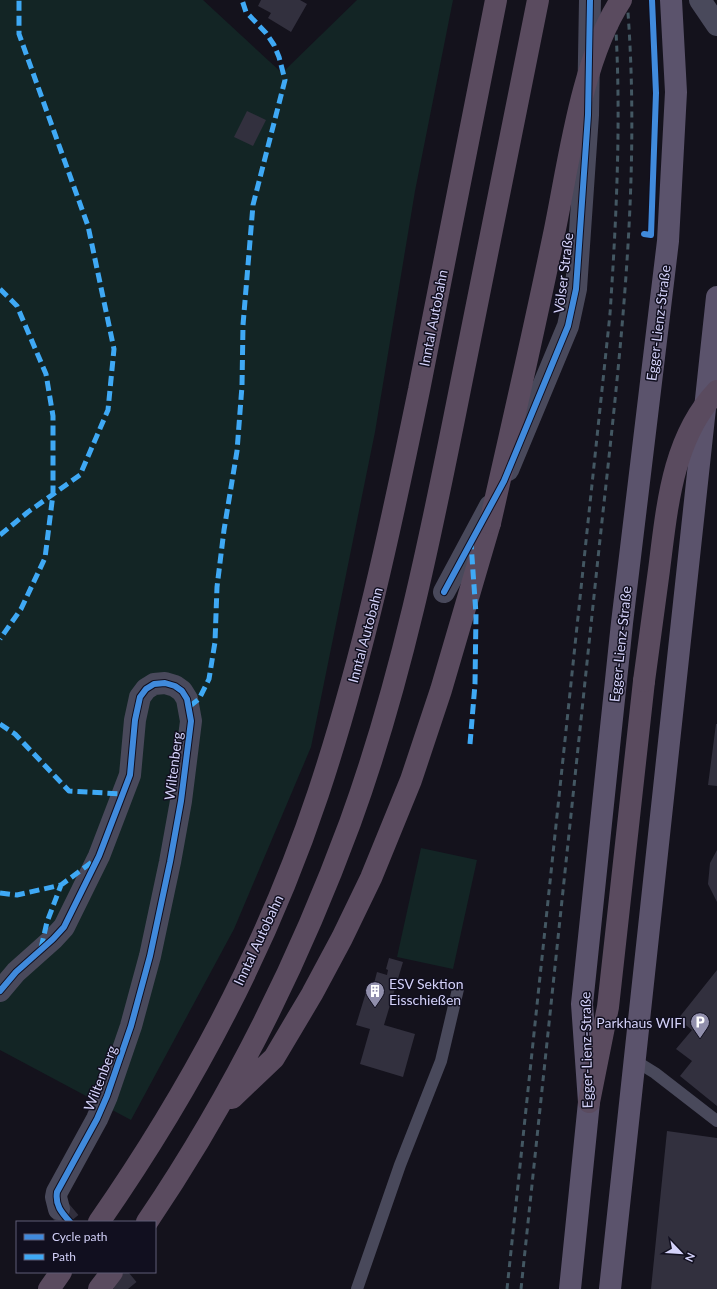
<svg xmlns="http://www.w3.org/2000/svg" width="717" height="1289" viewBox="0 0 717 1289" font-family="Lato,sans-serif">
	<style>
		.green { fill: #132525 }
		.building { fill: #32303e }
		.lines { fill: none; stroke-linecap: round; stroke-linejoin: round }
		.minor-tunnel { stroke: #312f3d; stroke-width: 22; stroke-dasharray: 22 11; stroke-linecap: butt }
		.service { stroke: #49495b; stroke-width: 12 }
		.minor { stroke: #49495b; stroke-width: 22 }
		.primary { stroke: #5b536c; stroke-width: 22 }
		.motorway { stroke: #5a4b5f; stroke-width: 22 }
		.rail { stroke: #435762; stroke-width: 3; stroke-dasharray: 6 5; stroke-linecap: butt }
		.motorway-bridge { stroke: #5a4b5f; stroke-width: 22 }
		.quiet { stroke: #3fa9f5; stroke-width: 5; stroke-dasharray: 10 5; stroke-linecap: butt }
		.cycleway-casing { stroke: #110f1f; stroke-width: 8 }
		.cycleway { stroke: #408adc; stroke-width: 6 }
		.labels { text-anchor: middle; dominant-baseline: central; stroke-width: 3; stroke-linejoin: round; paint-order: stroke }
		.street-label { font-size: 14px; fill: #d4d2fa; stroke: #110f1f }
		.poi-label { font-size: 14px; fill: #d4d2fa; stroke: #110f1f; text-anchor: start }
	</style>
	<rect width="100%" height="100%" fill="#14121c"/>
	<!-- green -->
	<path class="green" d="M 0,0 L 203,0 L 282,73 L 357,0 L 453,0 L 415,191 L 375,432 L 311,747 L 234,929 L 131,1120 L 0,1050 Z
		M 421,848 L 477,860 L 453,969 L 397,957 Z"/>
	<!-- building -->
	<path class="building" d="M 261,0 L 300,0 L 307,4 L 291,32 L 268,18 L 271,13 L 258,6 Z
		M 247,111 L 266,120 L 253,146 L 234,137 Z
		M 716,724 L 717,724 L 717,786 L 708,785 Z
		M 717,850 L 717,902 L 708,884 L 710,863 Z
		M 389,958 L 403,962 L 384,1025 L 415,1034 L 403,1077 L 360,1064 L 370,1029 L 356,1025 L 367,989 L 372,991 L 377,972 L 387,975 L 388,970 L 386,969 Z
		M 717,970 L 717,1106 L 680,1076 L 692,1061 L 676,1049 L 692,1030 L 678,1019 Z
		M 667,1131 L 717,1138 L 717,1289 L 651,1289 Z"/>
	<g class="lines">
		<!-- minor-tunnel -->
		<path class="minor-tunnel" d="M 59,1209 L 70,1222
			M 114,1272 L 128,1289"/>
		<!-- service -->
		<path class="service" d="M 634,1060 L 655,1073 L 717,1121
			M 357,1289 L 400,1165 L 441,1061 L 458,989"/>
		<!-- minor -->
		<path class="minor" d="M 700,0 L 717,25
			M 508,470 L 568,326 L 576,289 L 588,115 L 590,0
			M 444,592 L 490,506
			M 0,991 L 16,972 L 53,939 L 64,927 L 99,856 L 130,775 L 135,720 L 140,697 L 146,689 L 154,684 L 165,683 L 175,686 L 182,691 L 187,699 L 191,721 L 181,801 L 170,862 L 150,956 L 131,1026 L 107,1096 L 97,1119 L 57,1192 L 56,1197 L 59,1209"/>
		<!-- primary -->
		<path class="primary" d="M 570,1289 L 589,1102 L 582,1004 L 622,623 L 668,241 L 676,92 L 671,0
			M 610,1289 L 717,297"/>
		<!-- motorway -->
		<path class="motorway" d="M 232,1098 L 274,1058 L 312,994 L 342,938 L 371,878 L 411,780 L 441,690 L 490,523
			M 589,1102 L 608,1007 L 644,681
			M 99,1222 C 190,1091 267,947 318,794 C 362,662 391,526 419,390 C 445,260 471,130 496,0
			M 147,1222 C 231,1098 298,964 350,823 C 401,683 431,535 460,389 C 486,259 512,130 538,0
			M 49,1289 L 61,1272
			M 99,1289 L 112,1272"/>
		<!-- rail -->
		<path class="rail" d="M 507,1289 L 610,314 C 617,209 622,105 614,0
			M 521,1289 C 546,1052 571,815 596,577 C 616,386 643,193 627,0"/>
		<!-- motorway-bridge -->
		<path class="motorway-bridge" d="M 490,523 C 512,427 534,330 554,234 C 569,162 581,61 621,0
			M 644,681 C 649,644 654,607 659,570 C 667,508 672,438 717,391"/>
		<!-- quiet -->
		<path class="quiet" d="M 0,289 L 17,306 L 46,374 L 53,416 L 53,494 L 45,558 L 21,609 L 0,639
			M 0,535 L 28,512 L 80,475 L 108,410 L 114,349 L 88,226 L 19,34 L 19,0
			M 190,706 L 199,699 L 209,679 L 215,642 L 217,587 L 224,530 L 237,451 L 242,386 L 243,325 L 253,205 L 285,80 L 279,57 L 274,45 L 266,33 L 246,12 L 242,0
			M 0,724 L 15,734 L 69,791 L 123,794
			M 470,744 L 475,684 L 476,614 L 471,543
			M 0,893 L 17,895 L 61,885 L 96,859
			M 41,948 L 47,922 L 61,885"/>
		<!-- cycleway casing -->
		<g class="cycleway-casing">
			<path id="cycleway" d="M 644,234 L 651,235 L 656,93 L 652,0
				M 444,592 L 504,481 L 568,326 L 576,289 L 588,115 L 590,0
				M 0,991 L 16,972 L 53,939 L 64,927 L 99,856 L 130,775 L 135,720 L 140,697 L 146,689 L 154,684 L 165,683 L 175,686 L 182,691 L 187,699 L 191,721 L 181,801 L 170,862 L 150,956 L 131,1026 L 107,1096 L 97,1119 L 57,1192 C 55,1205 61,1212 70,1222"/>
		</g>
		<!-- cycleway -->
		<use href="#cycleway" class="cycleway"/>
	</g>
	<!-- icons -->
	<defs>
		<g id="building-pin" transform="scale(1)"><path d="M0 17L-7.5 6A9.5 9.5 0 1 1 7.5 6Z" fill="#918fac" stroke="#110f1f"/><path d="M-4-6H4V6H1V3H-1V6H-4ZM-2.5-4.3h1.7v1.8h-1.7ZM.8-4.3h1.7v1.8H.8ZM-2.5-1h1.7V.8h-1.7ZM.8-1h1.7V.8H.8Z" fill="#fff"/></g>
		<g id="parking-pin" transform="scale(1)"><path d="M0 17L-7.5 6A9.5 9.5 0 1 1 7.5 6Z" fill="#918fac" stroke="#110f1f"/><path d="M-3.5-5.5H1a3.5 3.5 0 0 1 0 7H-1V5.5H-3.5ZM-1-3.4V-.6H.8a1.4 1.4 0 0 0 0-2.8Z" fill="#fff"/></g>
	</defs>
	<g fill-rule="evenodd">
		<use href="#building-pin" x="375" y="991"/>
		<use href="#parking-pin" x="700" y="1022"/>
	</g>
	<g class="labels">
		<!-- street labels -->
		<g class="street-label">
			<text transform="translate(563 273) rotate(-83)">Völser Straße</text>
			<text transform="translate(433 318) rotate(-79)">Inntal Autobahn</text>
			<text transform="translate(658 323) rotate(-83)">Egger-Lienz-Straße</text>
			<text transform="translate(365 635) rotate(-75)">Inntal Autobahn</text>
			<text transform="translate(620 644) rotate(-84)">Egger-Lienz-Straße</text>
			<text transform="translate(173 766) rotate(-83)">Wiltenberg</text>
			<text transform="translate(258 940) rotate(-65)">Inntal Autobahn</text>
			<text transform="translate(586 1050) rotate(-91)">Egger-Lienz-Straße</text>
			<text transform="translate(100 1078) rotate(-69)">Wiltenberg</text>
		</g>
		<!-- poi labels -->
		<g class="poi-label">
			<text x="389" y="983">ESV Sektion<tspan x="389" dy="16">Eisschießen</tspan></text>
			<text x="686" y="1022" text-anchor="end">Parkhaus WIFI</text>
		</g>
	</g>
	<!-- legend -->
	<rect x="16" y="1221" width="140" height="52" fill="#110f1f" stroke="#5f5d77"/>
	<rect x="24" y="1234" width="20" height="6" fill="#408adc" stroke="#5f5d77"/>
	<text x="52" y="1241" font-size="12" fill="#d4d2fa">Cycle path</text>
	<rect x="24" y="1254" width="20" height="6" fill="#3fa9f5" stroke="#5f5d77"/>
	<text x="52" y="1261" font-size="12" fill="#d4d2fa">Path</text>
	<!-- north arrow -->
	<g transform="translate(681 1253) rotate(115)" stroke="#110f1f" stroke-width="3" paint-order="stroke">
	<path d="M0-3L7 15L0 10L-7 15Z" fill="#d4d2fa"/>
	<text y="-6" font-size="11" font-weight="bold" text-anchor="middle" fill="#d4d2fa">N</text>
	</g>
</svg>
